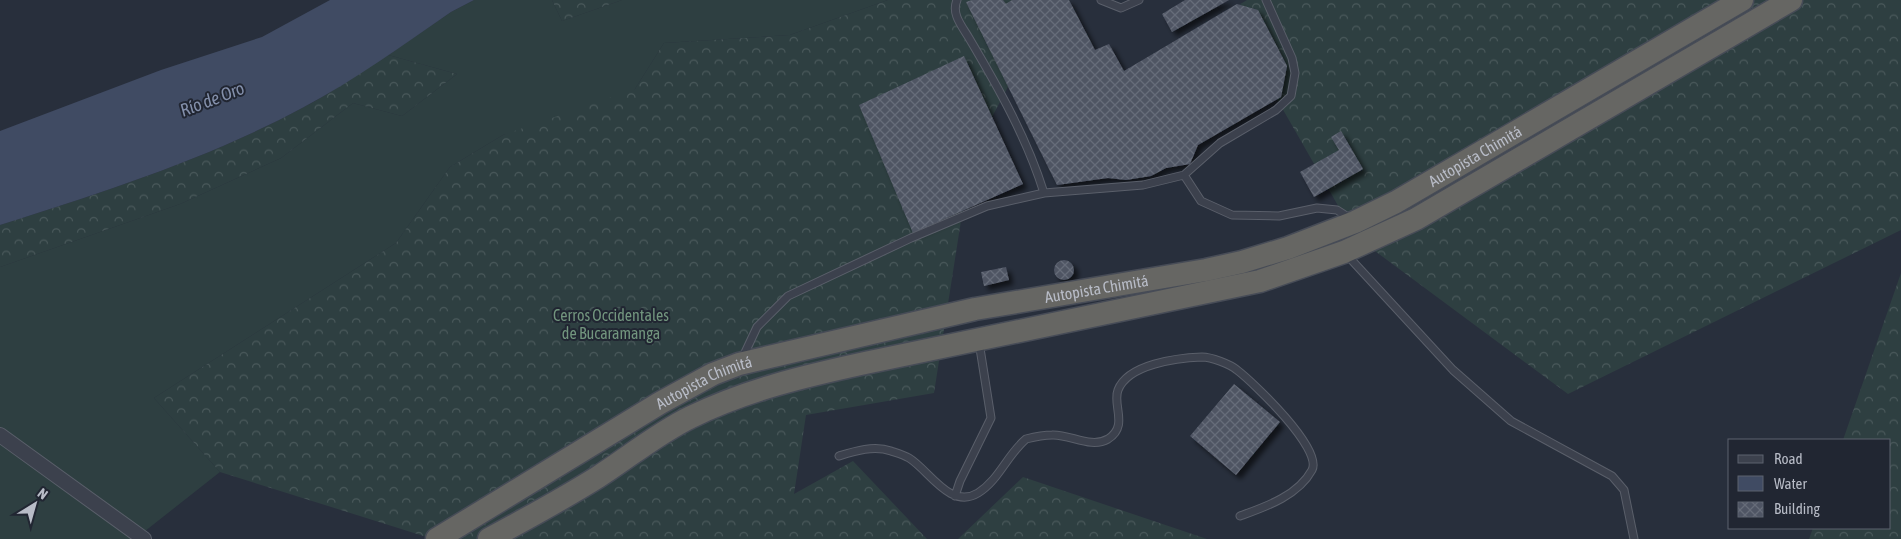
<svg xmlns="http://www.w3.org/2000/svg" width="1901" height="539" viewBox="0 0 1901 539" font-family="'Asap Condensed',sans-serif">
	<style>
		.grass { fill: #2e3f41 }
		.forest { fill: url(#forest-crowns) }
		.water { fill: #404b63 }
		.building { fill: url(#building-cross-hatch); filter: url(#shadow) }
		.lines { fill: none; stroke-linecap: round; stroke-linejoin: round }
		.service-casing { stroke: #5a5f6a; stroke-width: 9 }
		.minor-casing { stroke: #5a5f6a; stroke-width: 16 }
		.trunk-casing { stroke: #474c57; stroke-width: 25 }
		.service { stroke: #3c414d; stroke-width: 7 }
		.minor { stroke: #3c414d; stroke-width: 14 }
		.trunk { stroke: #666663; stroke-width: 22 }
		.labels { text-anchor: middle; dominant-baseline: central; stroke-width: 4; stroke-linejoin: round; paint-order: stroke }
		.street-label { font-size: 16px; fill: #b8bcc7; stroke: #212632 }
		.park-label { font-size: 16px; fill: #72957e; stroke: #212632 }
		.water-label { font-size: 18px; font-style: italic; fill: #8490ab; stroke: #212632 }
	</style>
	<defs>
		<pattern id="forest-crowns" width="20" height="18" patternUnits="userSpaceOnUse" patternTransform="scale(1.25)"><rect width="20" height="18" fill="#2e3f41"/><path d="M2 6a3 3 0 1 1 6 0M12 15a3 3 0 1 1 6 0" fill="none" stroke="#4a595b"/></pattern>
		<pattern id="building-cross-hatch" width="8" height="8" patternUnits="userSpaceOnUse" patternTransform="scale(1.25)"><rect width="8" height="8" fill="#4f5564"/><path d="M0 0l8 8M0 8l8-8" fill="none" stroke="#666c79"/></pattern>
		<filter id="shadow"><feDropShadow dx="4.5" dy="4.5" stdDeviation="2.5" flood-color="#0009"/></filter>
	</defs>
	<rect width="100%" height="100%" fill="#282f3c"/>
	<!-- grass -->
	<path class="grass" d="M 474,0 L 552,0 L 562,21 L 622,0 L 888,0 L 790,35 L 664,43 L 635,89 L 618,105 L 503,135 L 450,167 L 396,243 L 154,398 L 220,472 L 135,539 L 0,539 L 0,267 L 180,204 L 281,158 L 353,103 L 402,116 L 457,74 L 388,55 L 451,12 Z"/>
	<!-- forest -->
	<path class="forest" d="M 552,0 L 622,0 L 562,21 Z
		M 888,0 L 1045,0 L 1049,9 L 971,157 L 934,393 L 806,415 L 794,494 L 853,461 L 927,539 L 433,539 L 220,472 L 154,398 L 396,243 L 450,167 L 503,135 L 635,89 L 664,43 L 790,35 Z
		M 1247,0 L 1901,0 L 1901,230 L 1568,394 L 1356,237 L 1227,12 Z
		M 388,55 L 457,74 L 402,116 L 353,103 L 281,158 L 180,204 L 0,267 L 0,225 C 103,192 208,159 304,107 C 333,92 360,72 388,55 Z
		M 1901,273 L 1901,539 L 1809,539 L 1813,528 L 1890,528 L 1890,440 L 1843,440 Z
		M 1023,477 L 1207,539 L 958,539 Z"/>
	<!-- water -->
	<path class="water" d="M 330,0 L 474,0 L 451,12 C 403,45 355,80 304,107 C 208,159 103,192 0,225 L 0,131 L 161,70 L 262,37 Z"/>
	<!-- building -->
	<path class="building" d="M 972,0 L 1003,0 L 1006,4 L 1012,0 L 1069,0 L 1095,50 L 1109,44 L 1124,71 L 1237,4 L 1258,10 L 1287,66 L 1281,97 L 1198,145 L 1190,164 L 1166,168 L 1151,176 L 1126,180 L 1108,178 L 1057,185 L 966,2 Z
		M 1185,0 L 1229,0 L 1172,32 L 1162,14 Z
		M 964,56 L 1023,184 L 913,233 L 859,105 Z
		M 1341,131 L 1363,169 L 1314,197 L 1300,172 L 1339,150 L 1331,137 Z
		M1054 270a10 10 0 1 1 20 0a10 10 0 1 1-20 0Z
		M 1006,267 L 1009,280 L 984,286 L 981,272 Z
		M 1234,384 L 1280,422 L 1236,475 L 1190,436 Z"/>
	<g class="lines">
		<!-- service casing -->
		<g class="service-casing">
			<path id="service" d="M 1101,0 L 1121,8 L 1139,0
				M 1266,0 L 1292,58 L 1295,73 L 1291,96 L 1276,110 L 1220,143 L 1184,175 L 1201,201 L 1232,215 L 1279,216 L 1317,208 L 1337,210 L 1351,219
				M 1044,193 L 1143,185 L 1184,175
				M 1346,254 L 1453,370 L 1511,421 L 1612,476 L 1624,490 L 1634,539
				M 742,359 L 757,327 L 788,296 L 911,238 L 987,206 L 1044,193 C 1027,138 998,87 969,38 C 962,26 951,14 957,0
				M 839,456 C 855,451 874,445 891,451 C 897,453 904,455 909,458 C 929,470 950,510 978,493 C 999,480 1007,455 1026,439 C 1034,437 1043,435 1052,435 C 1070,434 1091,449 1108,439 C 1129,426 1112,405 1118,390 C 1128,364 1177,358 1202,357 C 1211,357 1230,364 1237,370 C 1254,383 1323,449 1312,470 C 1298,496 1265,507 1240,516
				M 955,496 L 960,481 L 991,418 L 979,342"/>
		</g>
		<!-- minor casing -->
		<g class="minor-casing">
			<path id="minor" d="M 0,435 L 144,539"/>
		</g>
		<!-- trunk casing -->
		<g class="trunk-casing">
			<g id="trunk">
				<path id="s1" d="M 437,539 L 660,403 L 713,374 L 739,364 L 975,309 L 1206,270 L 1242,262 L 1288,248 L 1355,222 L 1396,202 L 1742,0"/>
				<path d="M 489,539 C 526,519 563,499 598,477 C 629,457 658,433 691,417 C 746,390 805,376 865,363 L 1260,281 L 1344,252 L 1416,219 L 1791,0"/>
			</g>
		</g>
		<!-- service -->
		<use href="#service" class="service"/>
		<!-- minor -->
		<use href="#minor" class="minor"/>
		<!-- trunk -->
		<use href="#trunk" class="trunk"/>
	</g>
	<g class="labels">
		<!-- street labels -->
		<g class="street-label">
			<text stroke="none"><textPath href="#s1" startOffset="1120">Autopista Chimitá</textPath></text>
			<text stroke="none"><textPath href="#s1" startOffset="715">Autopista Chimitá</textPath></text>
			<text stroke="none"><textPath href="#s1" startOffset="310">Autopista Chimitá</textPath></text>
		</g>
		<!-- park labels -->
		<g class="park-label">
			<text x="611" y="315">Cerros Occidentales<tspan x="611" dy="18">de Bucaramanga</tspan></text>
		</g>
		<!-- water labels -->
		<g class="water-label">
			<text transform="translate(212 99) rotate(-21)">Río de Oro</text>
		</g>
	</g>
	<!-- legend -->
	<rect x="1728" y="439" width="162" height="90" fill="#212632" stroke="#5d626e"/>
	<rect x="1738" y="455" width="25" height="8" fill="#3c414d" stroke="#5d626e"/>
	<text x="1774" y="464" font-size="15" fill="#b8bcc7">Road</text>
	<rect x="1738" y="476" width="25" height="15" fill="#404b63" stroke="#5d626e"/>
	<text x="1774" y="489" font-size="15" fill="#b8bcc7">Water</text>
	<rect x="1738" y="502" width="25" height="15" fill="url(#building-cross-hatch)" stroke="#5d626e"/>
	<text x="1774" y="514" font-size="15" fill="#b8bcc7">Building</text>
	<!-- north arrow -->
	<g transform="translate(35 504) rotate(37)" stroke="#212632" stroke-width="4" paint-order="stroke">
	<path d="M0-4L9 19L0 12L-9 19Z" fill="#b8bcc7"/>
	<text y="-8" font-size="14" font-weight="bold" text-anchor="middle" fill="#b8bcc7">N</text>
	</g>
</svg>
